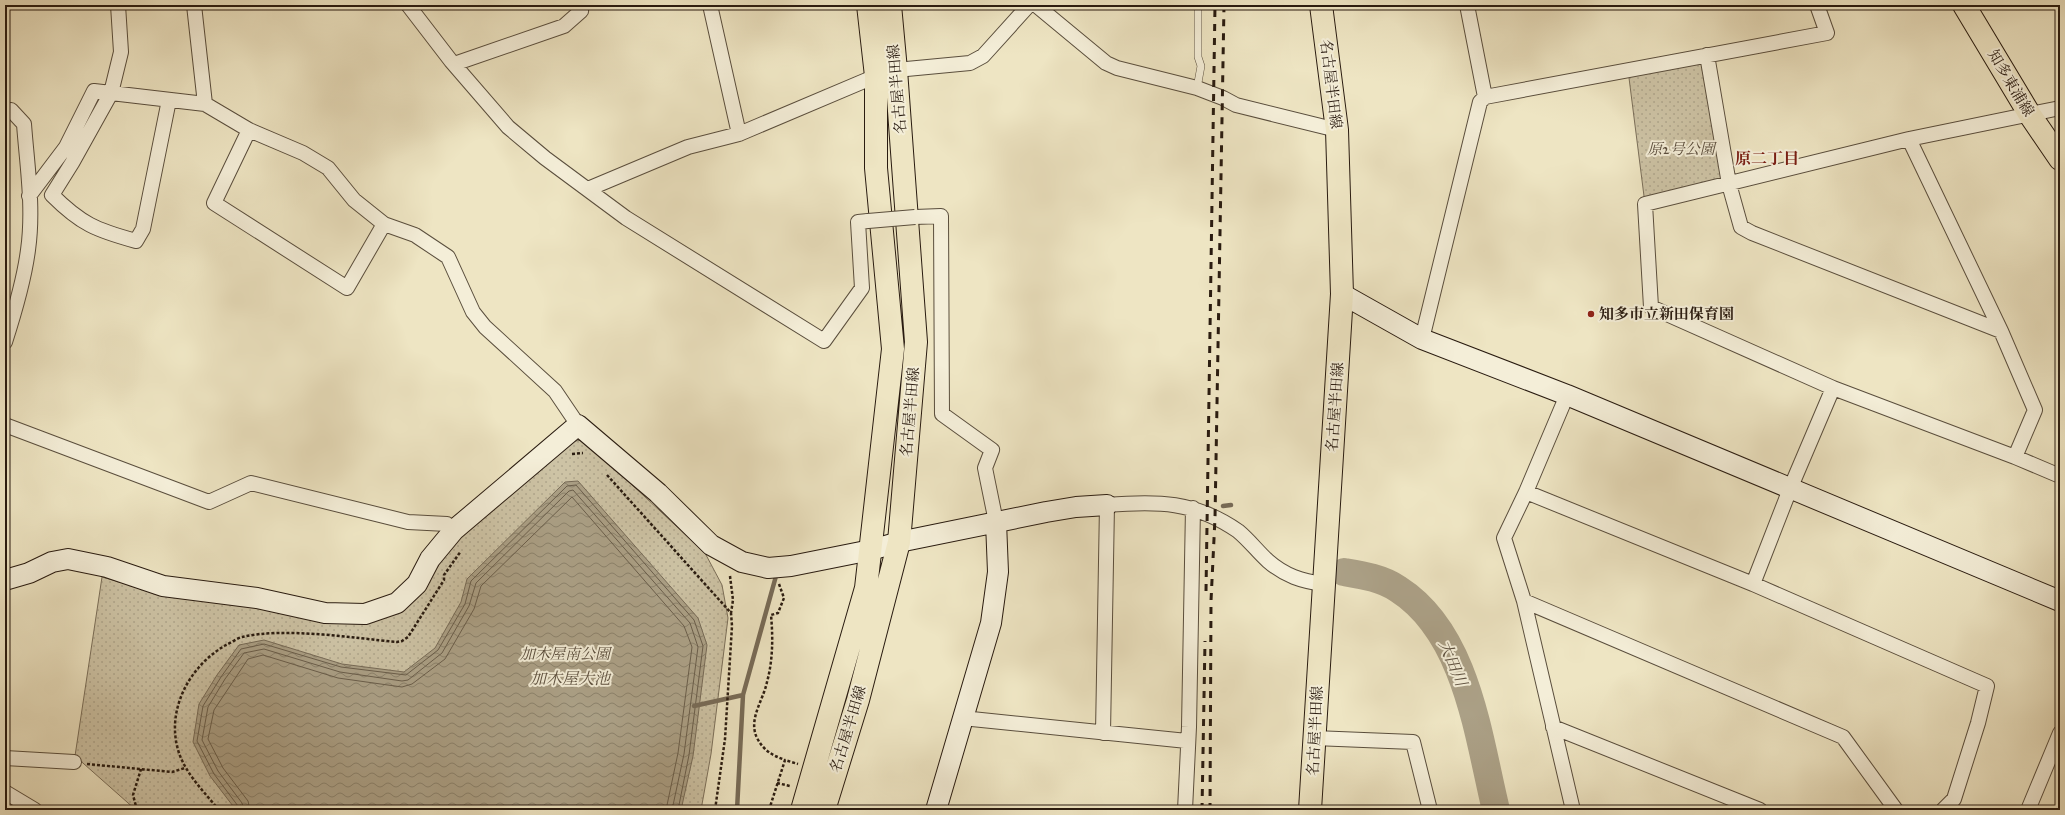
<svg xmlns="http://www.w3.org/2000/svg" width="2065" height="815" viewBox="0 0 2065 815" font-family="'IM FELL Great Primer','Noto Serif JP',serif">
	<style>
		.grass { fill: url(#grass-dots); stroke: #7b6f5a }
		.water { fill: url(#water-waves); stroke: #776b57 }
		.lines { fill: none; stroke-linecap: round; stroke-linejoin: round }
		.shore { stroke: #6a5e4b; stroke-width: 1 }
		.stream { stroke: #776b57; stroke-width: 4.5 }
		.river { stroke: #aba086; stroke-width: 28 }
		.lane-casing { stroke: #5a4e3d; stroke-width: 8 }
		.street-casing { stroke: #5a4e3d; stroke-width: 16 }
		.secondary-casing { stroke: #291b10; stroke-width: 22 }
		.primary-casing { stroke: #291b10; stroke-width: 24 }
		.path { stroke: #291b10; stroke-width: 2.5; stroke-dasharray: 3 2; stroke-linecap: butt }
		.lane { stroke: #f4eed8; stroke-width: 7 }
		.street { stroke: #f4eed8; stroke-width: 14 }
		.secondary { stroke: #f4eed8; stroke-width: 20 }
		.primary { stroke: #eee5c3; stroke-width: 22 }
		.rail { stroke: #291b10; stroke-width: 3; stroke-dasharray: 7 7; stroke-linecap: butt }
		.street-bridge-casing { stroke: #5a4e3d; stroke-width: 16; stroke-linecap: butt }
		.street-bridge { stroke: #f4eed8; stroke-width: 14 }
		.poi-dot { fill: #8f2418; stroke: #f4eed8; stroke-width: 1.5 }
		.labels { text-anchor: middle; dominant-baseline: central; stroke-width: 4; stroke-linejoin: round; paint-order: stroke }
		.street-label { font-size: 15px; fill: #291b10; stroke: #f4eed8 }
		.park-label { font-size: 15px; font-style: italic; fill: #5a4d3d; stroke: #f4eed8 }
		.poi-label { font-size: 15px; font-weight: bold; fill: #291b10; stroke: #f4eed8; text-anchor: start }
		.neighbourhood-label { font-size: 16px; font-weight: bold; fill: #7a1f14; stroke: #f4eed8 }
		.water-label { font-size: 16px; font-style: italic; fill: #5d503f; stroke: #f4eed8 }
	</style>
	<defs>
		<pattern id="grass-dots" width="8" height="8" patternUnits="userSpaceOnUse"><rect width="8" height="8" fill="#cdc3a5"/><path d="M2 2h.1M6 6h.1" fill="none" stroke="#b0a78d" stroke-width="1.8" stroke-linecap="round"/></pattern>
		<pattern id="water-waves" width="16" height="10" patternUnits="userSpaceOnUse"><rect width="16" height="10" fill="#aba086"/><path d="M0 5q4-4 8 0t8 0" fill="none" stroke="#8b826c"/></pattern>
	</defs>
	<rect width="100%" height="100%" fill="#eee5c3"/>
	<filter id="stains"><feTurbulence type="fractalNoise" baseFrequency=".005" numOctaves="4"/><feColorMatrix values="0 0 0 0 .2 0 0 0 0 .09 0 0 0 0 .02 0 0 0 .5 -.17"/></filter>
	<radialGradient id="worn" r=".72"><stop offset=".6" stop-color="#630" stop-opacity="0"/><stop offset="1" stop-color="#630" stop-opacity=".3"/></radialGradient>
	<!-- grass -->
	<path class="grass" d="M 1707,55 L 1729,184 L 1645,204 L 1628,70 Z
		M 584,440 L 705,553 L 722,585 L 728,618 L 711,754 L 701,810 L 136,810 L 75,756 L 102,577 L 163,594 L 363,622 L 457,537 L 566,442 Z"/>
	<!-- water -->
	<path class="water" d="M 578,481 L 698,618 L 707,645 L 693,756 L 681,810 L 236,810 L 210,776 L 193,742 L 199,704 L 217,675 L 239,645 L 264,640 L 342,664 L 404,672 L 435,648 L 461,602 L 467,579 L 565,482 Z"/>
	<g class="lines">
		<!-- shore -->
		<path class="shore" d="M 239,810 L 238,806 L 214,774 L 197,741 L 203,706 L 221,677 L 241,649 L 264,644 L 341,667 L 406,675 L 438,650 L 465,604 L 471,581 L 567,486 L 576,485 L 694,620 L 703,646 L 689,755 L 678,810
			M 244,810 L 242,803 L 218,771 L 202,740 L 208,707 L 225,679 L 244,653 L 264,649 L 340,672 L 402,681 L 408,680 L 442,653 L 469,606 L 476,583 L 569,491 L 573,490 L 690,623 L 698,647 L 684,754 L 672,810
			M 250,810 L 248,801 L 223,768 L 208,739 L 214,710 L 248,659 L 263,655 L 338,678 L 402,687 L 412,684 L 445,659 L 474,609 L 481,586 L 572,497 L 684,626 L 692,647 L 678,753 L 666,810"/>
		<!-- stream -->
		<path class="stream" d="M 1223,506 L 1231,505
			M 1338,570 L 1344,572
			M 694,706 L 743,695
			M 737,810 L 743,695 L 776,576"/>
		<!-- river -->
		<path class="river" d="M 1344,572 C 1362,575 1382,578 1398,589 C 1467,633 1478,736 1496,810"/>
		<!-- lane casing -->
		<g class="lane-casing">
			<path id="lane" d="M 1197,88 L 1201,66 L 1198,57 L 1198,5"/>
		</g>
		<!-- street casing -->
		<g class="street-casing">
			<path id="street" d="M 118,5 L 121,52 L 111,93 L 72,163 L 52,195 C 81,224 96,230 136,241 L 143,229 L 169,100
				M 194,5 L 205,104
				M 408,5 L 451,61 L 508,127 L 545,158 L 626,218 L 824,341 L 862,288 L 858,222 L 868,221
				M 710,5 L 739,134
				M 1036,5 L 1106,63 L 1117,68 L 1197,88 L 1223,98 L 1236,105 L 1337,130
				M 1467,5 L 1485,97
				M 1707,55 L 1729,184 L 1741,227 L 1752,233 L 2001,331
				M 454,64 L 564,26 L 581,11 L 578,5
				M 2060,108 L 1909,139 L 1645,204 L 1651,307 L 1833,388 L 2015,457 L 2060,476
				M 5,112 L 11,110 L 24,124 C 27,165 34,208 28,250 C 24,281 15,311 5,342
				M 249,130 L 214,203 L 347,288 L 384,224
				M 1909,139 L 2001,331 L 2035,410 L 2015,457
				M 588,189 L 688,147 L 739,134 L 876,76 L 896,70 L 970,63 L 983,56 L 1029,5
				M 29,196 L 66,147 L 94,91 L 205,104 L 249,130 L 303,153 L 328,168 L 354,200 L 384,224 L 415,235 L 448,257 L 473,312 L 485,327 L 555,391 L 578,425
				M 915,217 L 941,216 L 942,414 L 992,450 L 985,468 L 996,522
				M 1422,339 L 1480,102 L 1485,97 L 1827,33 L 1817,5
				M 1567,395 L 1526,492 L 1504,538 L 1524,601 L 1573,810
				M 5,425 L 209,502 L 251,483 L 408,522 L 447,524 L 454,530
				M 1526,492 L 1753,584 L 1987,686 L 1978,723 L 1954,799 L 1943,810
				M 1753,584 L 1790,489 L 1833,388
				M 1524,601 L 1843,737 L 1896,810
				M 962,718 L 1187,741
				M 1553,727 L 1760,810
				M 1103,733 L 1107,505 C 1157,501 1195,501 1238,531 C 1249,540 1258,552 1268,561 C 1285,576 1302,581 1323,584
				M 1314,738 L 1413,742 L 1430,810
				M 5,758 L 74,762
				M 5,792 L 35,810
				M 1185,810 L 1189,727 L 1193,508
				M 2028,810 L 2060,733"/>
		</g>
		<!-- secondary casing -->
		<g class="secondary-casing">
			<path id="secondary" d="M 1342,294 L 1422,339 L 1567,395 L 2060,601
				M 5,580 L 29,573 L 52,562 L 68,559 L 107,567 L 163,586 L 257,598 L 325,613 L 365,614 L 397,603 L 417,584 L 430,559 L 454,530 L 578,425 L 658,493 L 711,545 L 742,562 L 768,568 L 791,566 L 871,550 L 899,542 L 1046,512 L 1076,507 L 1107,505
				M 936,810 L 991,623 L 998,572 L 996,522"/>
		</g>
		<!-- primary casing -->
		<g class="primary-casing">
			<path id="primary" d="M 1964,5 L 2030,115 L 2060,159
				M 802,810 L 866,588 L 893,349 L 876,168 L 876,76 L 868,5
				M 824,810 L 858,700 L 899,542 L 916,342 L 896,70 L 890,5
				M 1310,810 L 1342,294 L 1337,130 L 1321,5"/>
		</g>
		<!-- path -->
		<path class="path" d="M 572,454 L 583,453
			M 607,475 L 731,613 L 732,626 L 725,739 L 715,810
			M 730,576 L 733,600 L 731,613
			M 779,584 L 784,598 L 778,613 L 771,615 C 773,637 773,660 767,682 C 763,701 748,719 757,738 C 764,751 772,755 785,760
			M 87,764 L 172,772 L 185,768
			M 777,783 L 790,786
			M 137,810 L 133,795 L 141,769
			M 219,810 C 205,793 186,774 179,753 C 165,711 189,666 226,645 C 231,643 237,638 242,637 C 284,627 353,638 397,642 L 402,641 L 408,637 L 444,580 L 444,575 L 461,551
			M 769,810 L 785,760 L 798,764"/>
		<!-- lane -->
		<use href="#lane" class="lane"/>
		<!-- street -->
		<use href="#street" class="street"/>
		<!-- secondary -->
		<use href="#secondary" class="secondary"/>
		<!-- primary -->
		<use href="#primary" class="primary"/>
		<!-- rail -->
		<path class="rail" d="M 1206,591 L 1215,5
			M 1202,810 L 1205,641
			M 1210,810 L 1211,601 L 1215,518 L 1224,5"/>
		<!-- street-bridge casing -->
		<g class="street-bridge-casing">
			<path id="street-bridge" d="M 868,221 L 915,217"/>
		</g>
		<!-- street-bridge -->
		<use href="#street-bridge" class="street-bridge"/>
	</g>
	<!-- markers -->
	<circle class="poi-dot" cx="1591" cy="314" r="4"/>
	<g class="labels">
		<!-- street labels -->
		<g class="street-label">
			<text transform="translate(2011 83) rotate(59)">知多東浦線</text>
			<text transform="translate(1331 84) rotate(83)">名古屋半田線</text>
			<text transform="translate(897 89) rotate(-95)">名古屋半田線</text>
			<text transform="translate(1335 407) rotate(-86)">名古屋半田線</text>
			<text transform="translate(910 412) rotate(-85)">名古屋半田線</text>
			<text transform="translate(848 729) rotate(-73)">名古屋半田線</text>
			<text transform="translate(1315 731) rotate(-87)">名古屋半田線</text>
		</g>
		<!-- park labels -->
		<g class="park-label">
			<text x="1681" y="149">原2号公園</text>
			<text x="565" y="654">加木屋南公園</text>
		</g>
		<!-- poi labels -->
		<g class="poi-label">
			<text x="1599" y="314">知多市立新田保育園</text>
		</g>
		<!-- neighbourhood labels -->
		<g class="neighbourhood-label">
			<text x="1767" y="158">原二丁目</text>
		</g>
		<!-- water labels -->
		<g class="water-label">
			<text transform="translate(1453 663) rotate(67)">大田川</text>
			<text x="570" y="678">加木屋大池</text>
		</g>
	</g>
	<!-- margin -->
	<rect width="2065" height="815" fill="none" stroke="#eee5c3" stroke-width="20"/>
	<rect x="6" y="6" width="2053" height="803" fill="none" stroke="#291b10" stroke-width="2"/>
	<rect x="10" y="10" width="2045" height="795" fill="none" stroke="#291b10"/>
	<rect width="100%" height="100%" filter="url(#stains)"/>
	<rect width="100%" height="100%" fill="url(#worn)"/>
</svg>
